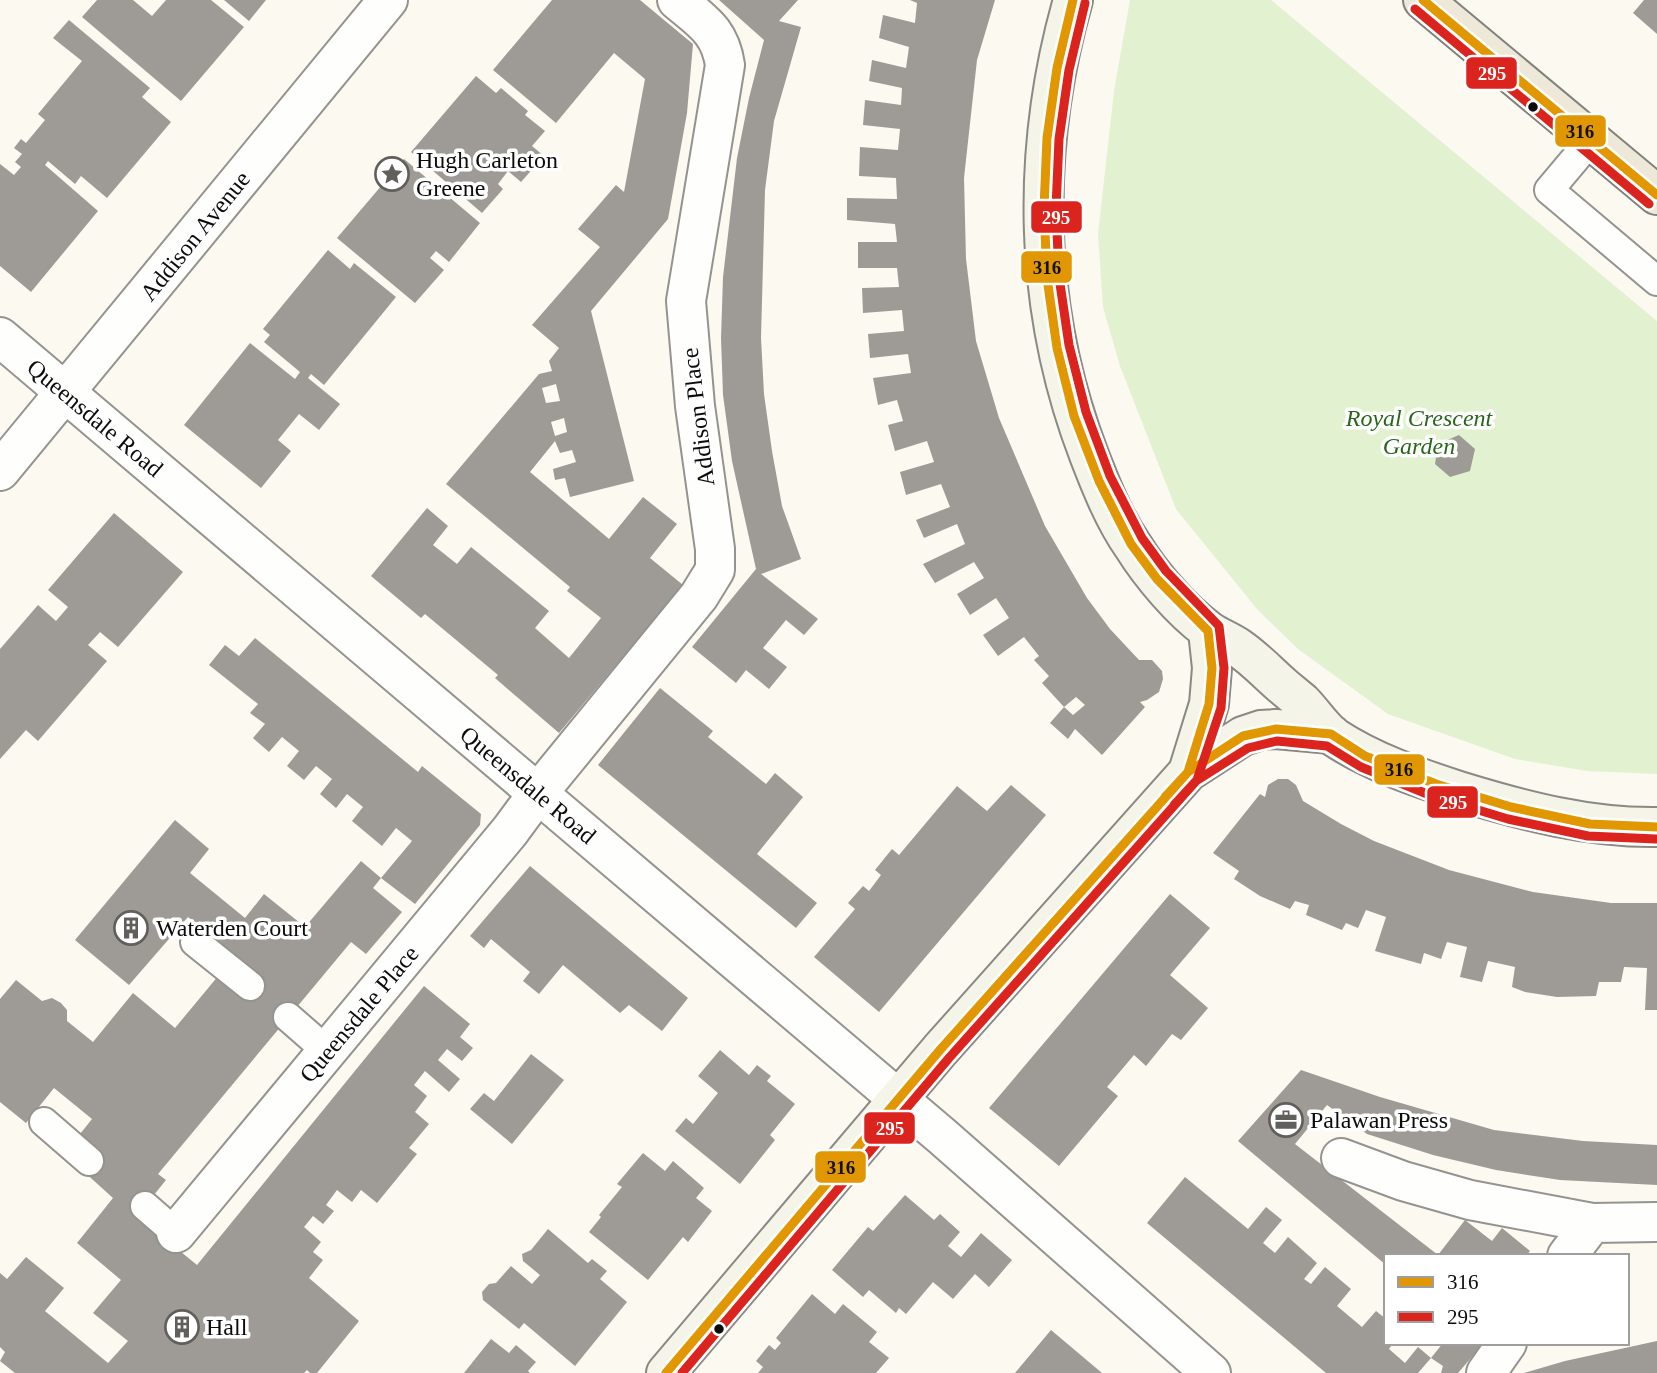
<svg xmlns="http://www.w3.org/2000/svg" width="1657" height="1373" viewBox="0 0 1657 1373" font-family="Georgia,serif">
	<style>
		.green { fill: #e2f1cf }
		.building { fill: #9e9b96; fill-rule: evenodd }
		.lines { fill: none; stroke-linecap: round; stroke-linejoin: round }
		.lane-casing { stroke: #94938f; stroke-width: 32 }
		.street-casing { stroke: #94938f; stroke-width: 42 }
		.secondary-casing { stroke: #8a8985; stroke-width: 42 }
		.primary-casing { stroke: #81807c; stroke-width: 42 }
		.lane { stroke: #fefefd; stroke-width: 28 }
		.street { stroke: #fefefd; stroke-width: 38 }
		.secondary { stroke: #f5f4e8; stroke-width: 38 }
		.primary { stroke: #ede8d7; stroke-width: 38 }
		.bus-1-casing { stroke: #fff; stroke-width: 14 }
		.bus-2-casing { stroke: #fff; stroke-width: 14 }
		.bus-1 { stroke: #e09701; stroke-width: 9 }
		.bus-2 { stroke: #dc241f; stroke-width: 9 }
		.bus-dot { fill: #0c0c0c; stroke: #fff; stroke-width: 2.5 }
		.labels { text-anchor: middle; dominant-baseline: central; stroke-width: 7; stroke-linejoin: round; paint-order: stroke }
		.poi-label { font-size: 24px; fill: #0c0c0c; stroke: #fff; text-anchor: start }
		.street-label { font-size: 24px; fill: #0c0c0c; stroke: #fff }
		.park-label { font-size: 24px; font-style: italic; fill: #27671a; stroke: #fff }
		.line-badge { stroke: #fff; stroke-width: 2.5 }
		.badge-label { font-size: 19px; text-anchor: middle; font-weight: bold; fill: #fff }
		.pale-badge-label { font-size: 19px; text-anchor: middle; font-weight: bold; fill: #111 }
	</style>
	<rect width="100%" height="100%" fill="#fbf9f0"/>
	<!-- green -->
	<path class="green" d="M 1130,0 L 1271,0 L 1657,321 L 1657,774 L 1587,771 L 1515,759 L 1388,714 L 1298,649 L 1257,609 L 1176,509 L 1120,366 L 1103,307 L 1098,234 L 1114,91 Z"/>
	<!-- building -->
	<path class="building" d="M 97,0 L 133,0 L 152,16 L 166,0 L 211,0 L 244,27 L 181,101 L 82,17 Z
		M 224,0 L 266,0 L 249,21 Z
		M 552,0 L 640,0 L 693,44 L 687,113 L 668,219 L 591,311 L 634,481 L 570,497 L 565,478 L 555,480 L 553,469 L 576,462 L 572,450 L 560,453 L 555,441 L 530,472 L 609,539 L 643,497 L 677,524 L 650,558 L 683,585 L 559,733 L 495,678 L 498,675 L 425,614 L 421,618 L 371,576 L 427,508 L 448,526 L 433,545 L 457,564 L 471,547 L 549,611 L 535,628 L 569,658 L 601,618 L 567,591 L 570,587 L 446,484 L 539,374 L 552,371 L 549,361 L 559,348 L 532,325 L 600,247 L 578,229 L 616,185 L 624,192 L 645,79 L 614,53 L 556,123 L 493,70 ZM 556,384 L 560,401 L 546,403 L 542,388 ZM 564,418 L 567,432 L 555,436 L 551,422 Z
		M 719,0 L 798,0 L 779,21 L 801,27 L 774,121 L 765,190 L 761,338 L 764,394 L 772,451 L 782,506 L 801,559 L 761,574 L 818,619 L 804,635 L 786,620 L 763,648 L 787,667 L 769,689 L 746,670 L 736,683 L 692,647 L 756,569 L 732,461 L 723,395 L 721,338 L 723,277 L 737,158 L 749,98 L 764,40 Z
		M 910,0 L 995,0 L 977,60 L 964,178 L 966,259 L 976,341 L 999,418 L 1045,526 L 1087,598 L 1110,629 L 1139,660 L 1152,660 L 1162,671 L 1163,679 L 1159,692 L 1147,700 L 1140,702 L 1145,707 L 1102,755 L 1075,729 L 1068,739 L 1050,723 L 1064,707 L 1042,683 L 1049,676 L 1034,660 L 1039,656 L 1024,637 L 998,656 L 983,635 L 1009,618 L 996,598 L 970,615 L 957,594 L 984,578 L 974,562 L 935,583 L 923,564 L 965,544 L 957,524 L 924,538 L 916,520 L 950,507 L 941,484 L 906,495 L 900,472 L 934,462 L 927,441 L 895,451 L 888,425 L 903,421 L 897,400 L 878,405 L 873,378 L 911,373 L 908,354 L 870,358 L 868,334 L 904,331 L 902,310 L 863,313 L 862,288 L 899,287 L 897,268 L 858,268 L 858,242 L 897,242 L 895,224 L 847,220 L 847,198 L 897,199 L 896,178 L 859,176 L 860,147 L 898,150 L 900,129 L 863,125 L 865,100 L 901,105 L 902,88 L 869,81 L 872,60 L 906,68 L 909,47 L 879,38 L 883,15 L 915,23 L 917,3 ZM 1076,697 L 1085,705 L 1073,715 L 1064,707 Z
		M 1644,0 L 1657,0 L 1657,34 L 1633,13 Z
		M 69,20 L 150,88 L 142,97 L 171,122 L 107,198 L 81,176 L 75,184 L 48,161 L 45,165 L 98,211 L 31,292 L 0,266 L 0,164 L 14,175 L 21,167 L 15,162 L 22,154 L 14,148 L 21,139 L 26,143 L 45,120 L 38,114 L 82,61 L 53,38 Z
		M 476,76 L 496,93 L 501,88 L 528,111 L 525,115 L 545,131 L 532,146 L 544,156 L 521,182 L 508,171 L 498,184 L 503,189 L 482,213 L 411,152 Z
		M 404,159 L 480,223 L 449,262 L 436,251 L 430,258 L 444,270 L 415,303 L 337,238 Z
		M 328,250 L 350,269 L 354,263 L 396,297 L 324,385 L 311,374 L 308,378 L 340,404 L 319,430 L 299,414 L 278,440 L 291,451 L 261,488 L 184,425 L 250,343 L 295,379 L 300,372 L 264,342 L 270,335 L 263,329 Z
		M 1459,435 L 1475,449 L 1470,471 L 1450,477 L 1435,464 L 1438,444 Z
		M 114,513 L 183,572 L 118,647 L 100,632 L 88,645 L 107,661 L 38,741 L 26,730 L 0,759 L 0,649 L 38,605 L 56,621 L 68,607 L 48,590 Z
		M 255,638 L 418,772 L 422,766 L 481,814 L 480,825 L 415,904 L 381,878 L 412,841 L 396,828 L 382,846 L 352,821 L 363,807 L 347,794 L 336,808 L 320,794 L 332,779 L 316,766 L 304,780 L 287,766 L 299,751 L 282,737 L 269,752 L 253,738 L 265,724 L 250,713 L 258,704 L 209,665 L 225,645 L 239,656 Z
		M 660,688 L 713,731 L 708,737 L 766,784 L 775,773 L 803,797 L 757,854 L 817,903 L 796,928 L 598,765 Z
		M 1278,779 L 1288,779 L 1296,785 L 1303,801 L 1341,824 L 1374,841 L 1449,870 L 1533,892 L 1611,903 L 1657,903 L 1657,1010 L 1645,1010 L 1647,968 L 1624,967 L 1621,982 L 1599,982 L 1596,996 L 1557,997 L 1525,992 L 1512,987 L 1515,967 L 1488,961 L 1482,982 L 1460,977 L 1467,947 L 1447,942 L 1441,959 L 1424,953 L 1421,964 L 1375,951 L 1386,917 L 1366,910 L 1358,928 L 1346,923 L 1342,930 L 1306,915 L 1309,905 L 1295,901 L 1290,909 L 1260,896 L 1234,879 L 1239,871 L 1213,853 L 1260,794 L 1265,797 L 1268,785 Z
		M 1011,785 L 1046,815 L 879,1012 L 814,957 L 855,909 L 848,903 L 863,886 L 869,891 L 881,875 L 875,870 L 892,849 L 899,855 L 957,786 L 987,811 Z
		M 175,820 L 209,849 L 190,873 L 245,918 L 264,894 L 305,927 L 361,861 L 381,878 L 373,888 L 402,912 L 366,954 L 351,942 L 158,1174 L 166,1180 L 137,1216 L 197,1265 L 424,986 L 470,1024 L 460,1037 L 473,1048 L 462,1061 L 447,1049 L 438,1060 L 460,1079 L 449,1092 L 425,1071 L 414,1085 L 427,1096 L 415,1112 L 429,1124 L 409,1148 L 417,1154 L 377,1203 L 361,1190 L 352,1202 L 337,1190 L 326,1205 L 334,1211 L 323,1224 L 313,1216 L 304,1227 L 321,1242 L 313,1252 L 323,1260 L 309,1278 L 359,1321 L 317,1373 L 310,1373 L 307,1370 L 304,1373 L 15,1373 L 0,1361 L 5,1352 L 0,1347 L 0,1273 L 7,1279 L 26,1257 L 64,1288 L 45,1311 L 108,1363 L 128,1341 L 93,1313 L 121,1280 L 77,1243 L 113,1198 L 82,1170 L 99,1149 L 80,1134 L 92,1119 L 54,1088 L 26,1123 L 0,1102 L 0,999 L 16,980 L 42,1001 L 52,998 L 61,1003 L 67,1010 L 67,1021 L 93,1042 L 133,993 L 175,1028 L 219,975 L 243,995 L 259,975 L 188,917 L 129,985 L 75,940 Z
		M 530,866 L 688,998 L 662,1031 L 629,1005 L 620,1013 L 563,965 L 539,994 L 523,981 L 530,972 L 491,939 L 484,948 L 470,936 Z
		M 1170,894 L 1210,928 L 1170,975 L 1208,1008 L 1181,1040 L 1172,1034 L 1146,1066 L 1134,1055 L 1107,1087 L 1118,1096 L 1059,1166 L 989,1108 Z
		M 720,1050 L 749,1075 L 757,1065 L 771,1076 L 767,1081 L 795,1104 L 770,1135 L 775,1140 L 740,1184 L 675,1131 L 686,1118 L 693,1124 L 718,1093 L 698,1076 Z
		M 531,1054 L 564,1080 L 512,1144 L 470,1109 L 484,1093 L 494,1101 Z
		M 1301,1070 L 1380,1097 L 1494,1130 L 1583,1141 L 1657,1145 L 1657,1185 L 1560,1180 L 1496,1170 L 1433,1155 L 1367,1134 L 1327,1105 L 1295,1144 L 1438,1255 L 1465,1220 L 1492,1241 L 1502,1228 L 1530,1251 L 1526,1256 L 1386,1256 L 1386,1265 L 1238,1141 Z
		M 643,1153 L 665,1171 L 673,1161 L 704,1188 L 696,1198 L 712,1211 L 688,1242 L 683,1237 L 648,1280 L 589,1232 L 601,1217 L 599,1215 L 622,1187 L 617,1184 Z
		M 1185,1177 L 1248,1229 L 1266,1207 L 1282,1220 L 1263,1243 L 1275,1253 L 1288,1237 L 1317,1263 L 1304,1279 L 1311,1284 L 1325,1267 L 1351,1289 L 1337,1306 L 1362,1327 L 1376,1311 L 1386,1319 L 1386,1343 L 1393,1343 L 1389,1349 L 1405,1363 L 1418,1347 L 1431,1358 L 1418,1373 L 1326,1373 L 1147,1223 Z
		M 905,1195 L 934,1220 L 940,1214 L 960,1232 L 948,1246 L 961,1257 L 981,1233 L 1012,1260 L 989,1287 L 975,1274 L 953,1299 L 933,1282 L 906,1314 L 899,1308 L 896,1313 L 869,1290 L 863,1297 L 832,1270 L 868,1227 L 873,1231 Z
		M 548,1229 L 588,1263 L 592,1259 L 607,1271 L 600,1279 L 627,1302 L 575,1366 L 524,1323 L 519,1329 L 483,1300 L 482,1292 L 489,1284 L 496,1283 L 511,1266 L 532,1284 L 540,1275 L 523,1261 L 522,1254 L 531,1250 Z
		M 812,1294 L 835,1314 L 843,1304 L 877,1332 L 869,1342 L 889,1358 L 876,1373 L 758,1373 L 763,1367 L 756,1361 L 769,1345 L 775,1350 L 781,1343 L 776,1338 Z
		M 1051,1330 L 1102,1373 L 1015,1373 Z
		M 491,1339 L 509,1353 L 516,1345 L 536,1362 L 528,1371 L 530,1373 L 464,1373 Z
		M 1657,1341 L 1657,1373 L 1524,1373 L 1565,1361 Z
		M 1443,1343 L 1484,1343 L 1458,1373 L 1441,1373 L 1443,1366 L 1431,1358 Z"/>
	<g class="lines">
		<!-- lane casing -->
		<g class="lane-casing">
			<path id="lane" d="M 1591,140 L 1549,190 L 1657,281
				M 195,942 L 250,986
				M 288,1017 L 328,1052
				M 44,1122 L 89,1161
				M 145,1206 L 176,1233"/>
		</g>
		<!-- street casing -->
		<g class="street-casing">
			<path id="street" d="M 0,337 L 943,1137 L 1211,1373
				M 0,471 L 388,0
				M 1341,1158 L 1403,1181 L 1470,1200 L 1592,1223 L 1657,1222
				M 176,1233 L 510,831 L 538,793 L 699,596 L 715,570 L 715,549 L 695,406 L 686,301 L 725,65 C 720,31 703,22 677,0
				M 1567,1256 L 1592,1223
				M 1486,1373 L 1507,1343"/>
		</g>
		<!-- secondary casing -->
		<g class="secondary-casing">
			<path id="secondary" d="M 1073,0 C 1030,151 1033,309 1089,455 C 1101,486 1114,519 1133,546 C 1151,575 1181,610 1208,630 C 1217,637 1229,641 1239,648 C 1255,659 1269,674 1284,687 C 1290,692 1296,697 1302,702 C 1313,713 1322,728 1334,737 C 1372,762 1416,777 1459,791 C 1524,811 1589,828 1657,827
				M 1188,772 L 1209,704 L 1212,668 L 1208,631
				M 666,1373 L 940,1050 L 1188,772 L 1243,736 L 1261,730 L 1276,729 L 1331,734"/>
		</g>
		<!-- primary casing -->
		<g class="primary-casing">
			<path id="primary" d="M 1423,0 L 1657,195"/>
		</g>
		<!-- lane -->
		<use href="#lane" class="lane"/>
		<!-- street -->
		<use href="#street" class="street"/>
		<!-- secondary -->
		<use href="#secondary" class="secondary"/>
		<!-- primary -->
		<use href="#primary" class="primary"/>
		<!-- bus-1 casing -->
		<g class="bus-1-casing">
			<path id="bus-1" d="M 1423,0 L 1657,195
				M 1165,797 L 1188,772 L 1243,736 L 1276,729 L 1331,734 L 1365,756 L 1436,784 L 1511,807 L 1590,824 L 1657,827
				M 666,1373 L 940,1050 L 1188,772 L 1209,704 L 1212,668 L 1208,631 L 1157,579 L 1131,544 L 1099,481 L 1074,416 L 1057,348 L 1047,278 L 1044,208 L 1047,138 L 1057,68 L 1073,0"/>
		</g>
		<!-- bus-2 casing -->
		<g class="bus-2-casing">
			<path id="bus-2" d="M 1415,9 L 1649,204
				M 1174,805 L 1196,781 L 1248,748 L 1277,741 L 1327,746 L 1361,767 L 1432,796 L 1508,819 L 1588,836 L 1656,839
				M 682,1373 L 949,1058 L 1197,780 L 1221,708 L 1224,668 L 1219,626 L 1166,571 L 1142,538 L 1110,476 L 1086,412 L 1069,345 L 1059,277 L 1056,208 L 1059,139 L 1069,70 L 1085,3"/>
		</g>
		<!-- bus-1 -->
		<use href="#bus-1" class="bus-1"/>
		<!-- bus-2 -->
		<use href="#bus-2" class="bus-2"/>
	</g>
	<!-- icons -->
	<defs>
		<g id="sight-ring" transform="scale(1.75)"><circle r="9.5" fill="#fff" stroke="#605f5c" stroke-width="1.5"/><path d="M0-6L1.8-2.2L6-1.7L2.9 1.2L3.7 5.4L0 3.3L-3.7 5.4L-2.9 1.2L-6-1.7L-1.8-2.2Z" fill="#605f5c"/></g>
		<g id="building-ring" transform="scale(1.75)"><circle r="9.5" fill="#fff" stroke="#605f5c" stroke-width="1.5"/><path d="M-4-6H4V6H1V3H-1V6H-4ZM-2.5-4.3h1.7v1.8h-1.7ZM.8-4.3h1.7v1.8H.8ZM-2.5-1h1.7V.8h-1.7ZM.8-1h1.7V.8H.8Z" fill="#605f5c"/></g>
		<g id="office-ring" transform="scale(1.75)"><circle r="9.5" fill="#fff" stroke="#605f5c" stroke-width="1.5"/><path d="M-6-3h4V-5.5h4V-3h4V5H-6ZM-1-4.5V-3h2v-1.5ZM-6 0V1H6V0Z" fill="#605f5c"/></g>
	</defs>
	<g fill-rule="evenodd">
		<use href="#sight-ring" x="392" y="174"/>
		<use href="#building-ring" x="131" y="928"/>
		<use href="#office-ring" x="1286" y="1120"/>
		<use href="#building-ring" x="182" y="1327"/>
	</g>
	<!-- markers -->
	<g class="bus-dot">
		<circle cx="1533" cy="107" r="6"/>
		<circle cx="719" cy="1329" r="6"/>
	</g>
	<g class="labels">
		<!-- poi labels -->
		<g class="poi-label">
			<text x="416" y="160">Hugh Carleton<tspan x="416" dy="28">Greene</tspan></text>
			<text x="156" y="928">Waterden Court</text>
			<text x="1310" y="1120">Palawan Press</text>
			<text x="206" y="1327">Hall</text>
		</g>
		<!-- street labels -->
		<g class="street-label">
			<text transform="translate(195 236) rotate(-51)">Addison Avenue</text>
			<text transform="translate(698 417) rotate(-97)">Addison Place</text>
			<text transform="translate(95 418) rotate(40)">Queensdale Road</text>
			<text transform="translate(528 785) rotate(40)">Queensdale Road</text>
			<text transform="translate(359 1014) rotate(-50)">Queensdale Place</text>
		</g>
		<!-- park labels -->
		<g class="park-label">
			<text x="1419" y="418">Royal Crescent<tspan x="1419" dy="28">Garden</tspan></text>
		</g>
	</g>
	<g class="line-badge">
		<rect x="1465" y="56" width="53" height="34" rx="7" fill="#dc241f"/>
		<rect x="1554" y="114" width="53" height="34" rx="7" fill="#e09701"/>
		<rect x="1030" y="200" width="53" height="34" rx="7" fill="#dc241f"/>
		<rect x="1020" y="250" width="53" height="34" rx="7" fill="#e09701"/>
		<rect x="1373" y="753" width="53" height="33" rx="7" fill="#e09701"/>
		<rect x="1426" y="785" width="53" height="34" rx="7" fill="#dc241f"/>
		<rect x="863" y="1111" width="53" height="34" rx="7" fill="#dc241f"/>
		<rect x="814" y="1150" width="53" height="34" rx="7" fill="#e09701"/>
	</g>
	<g class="badge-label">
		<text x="1492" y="80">295</text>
		<text x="1056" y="224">295</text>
		<text x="1453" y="809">295</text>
		<text x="890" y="1135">295</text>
	</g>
	<g class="pale-badge-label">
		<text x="1580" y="138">316</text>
		<text x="1047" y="274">316</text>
		<text x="1399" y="776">316</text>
		<text x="841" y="1174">316</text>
	</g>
	<!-- legend -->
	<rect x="1384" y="1254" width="245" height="91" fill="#ffffff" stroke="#9e9e9e" stroke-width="2"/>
	<rect x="1398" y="1277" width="35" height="10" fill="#e09701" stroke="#9e9e9e" stroke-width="2"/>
	<text x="1447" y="1289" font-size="21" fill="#0c0c0c">316</text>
	<rect x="1398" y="1312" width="35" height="10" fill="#dc241f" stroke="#9e9e9e" stroke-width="2"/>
	<text x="1447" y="1324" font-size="21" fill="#0c0c0c">295</text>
</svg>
